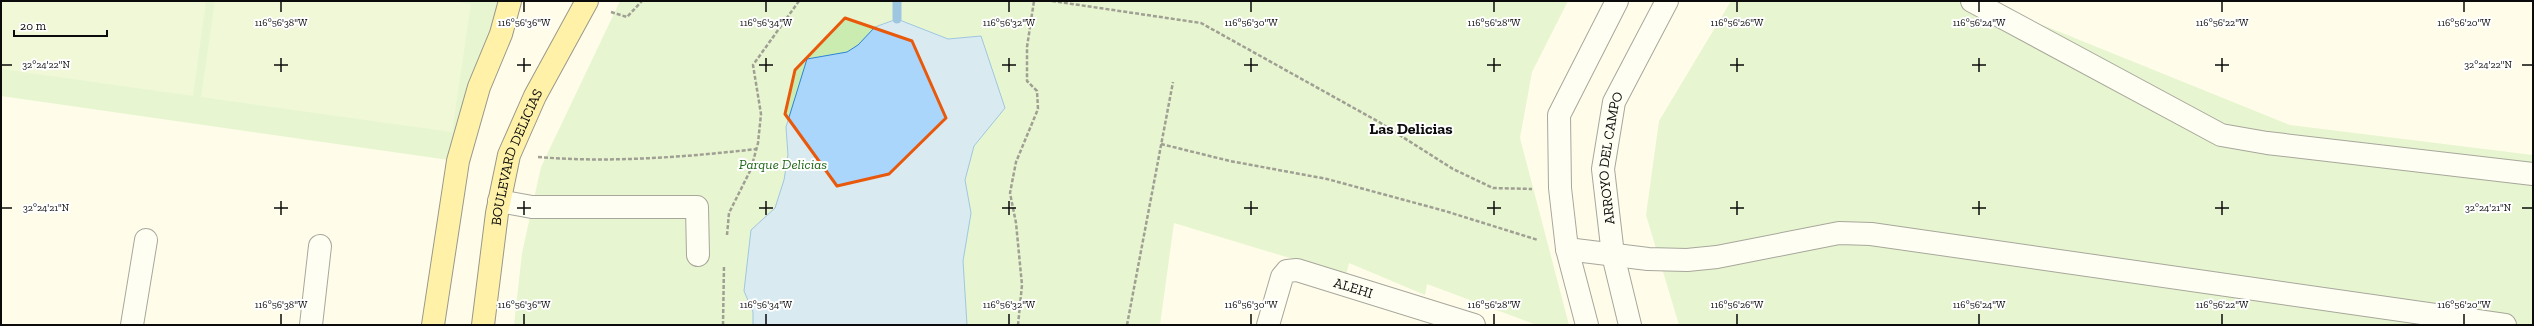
<svg xmlns="http://www.w3.org/2000/svg" width="2534" height="326" viewBox="0 0 2534 326" font-family="'Zilla Slab',serif">
	<style>
		.green { fill: #caecb1 }
		.pitch { fill: #def2c3 }
		.water { fill: #aad6fb; stroke: #2b84d7 }
		.lines { fill: none; stroke-linecap: round; stroke-linejoin: round }
		.stream { stroke: #2b84d7; stroke-width: 9 }
		.minor-casing { stroke: #3e3e3e; stroke-width: 24 }
		.major-casing { stroke: #1c1c1c; stroke-width: 24 }
		.path { stroke: #2d2d2d; stroke-width: 2.5; stroke-dasharray: 4 2; stroke-linecap: butt }
		.minor { stroke: #fff; stroke-width: 22 }
		.major { stroke: #ffe459; stroke-width: 22 }
		.marked { fill: none; stroke: #e8590c; stroke-width: 3; stroke-linejoin: round }
		.ticks { fill: none; stroke: #0b0b0b; stroke-width: 1.5 }
		.labels { text-anchor: middle; dominant-baseline: central; stroke-width: 4; stroke-linejoin: round; paint-order: stroke }
		.street-label { font-size: 14px; fill: #0b0b0b; stroke: #fff }
		.park-label { font-size: 14px; font-style: italic; fill: #216718; stroke: #fff }
		.quarter-label { font-size: 16px; font-weight: bold; fill: #0b0b0b; stroke: #fff }
		.ticks-label { font-size: 10px; text-anchor: middle; fill: #0b0b0b; stroke: #fff; stroke-width: 4; stroke-linejoin: round; paint-order: stroke }
	</style>
	<rect width="100%" height="100%" fill="#fffde9"/>
	<!-- green -->
	<path class="green" d="M 1,1 L 507,1 L 470,163 L 1,96 Z
		M 620,1 L 1568,1 L 1532,72 L 1520,138 L 1569,325 L 1537,325 L 1427,284 L 1425,295 L 1349,263 L 1346,275 L 1174,223 L 1160,325 L 514,325 L 522,253 L 541,167 Z
		M 1731,1 L 1983,1 L 2290,125 L 2533,155 L 2533,325 L 1679,325 L 1646,215 L 1659,121 Z"/>
	<!-- pitch -->
	<path class="pitch" d="M 1,1 L 206,1 L 193,96 L 1,69 Z
		M 215,1 L 450,1 L 471,4 L 452,132 L 201,97 Z"/>
	<!-- water -->
	<path class="water" d="M 897,19 L 948,39 L 981,36 L 1005,108 L 974,146 L 965,180 L 971,213 L 963,261 L 967,325 L 753,325 L 753,312 L 744,291 L 751,230 L 775,208 L 784,180 L 788,155 L 786,127 L 807,59 L 847,52 L 858,45 L 875,27 Z"/>
	<g class="lines">
		<!-- stream -->
		<path class="stream" d="M 897,1 L 897,19"/>
		<!-- minor casing -->
		<g class="minor-casing">
			<g id="minor">
				<path d="M 1972,1 L 2221,135 L 2267,143 L 2533,174"/>
				<path d="M 499,201 L 532,207 L 697,207 L 698,255"/>
				<path d="M 1567,249 L 1648,259 L 1687,260 L 1717,257 L 1839,233 L 1871,234 L 2505,325"/>
				<path d="M 132,325 L 146,240"/>
				<path d="M 311,325 L 320,246"/>
				<path id="s1" d="M 1268,325 L 1282,277 L 1287,271 L 1297,270 L 1474,325"/>
				<path d="M 1587,325 L 1567,249 L 1560,188 L 1559,115 L 1617,1"/>
				<path id="s2" d="M 1630,325 L 1613,255 L 1603,169 L 1614,102 L 1667,1"/>
			</g>
		</g>
		<!-- major casing -->
		<g class="major-casing">
			<g id="major">
				<path d="M 433,325 L 458,161 L 479,87 L 501,34 L 510,1"/>
				<path id="s3" d="M 483,325 L 497,213 L 509,155 L 535,96 L 587,1"/>
			</g>
		</g>
		<!-- path -->
		<path class="path" d="M 1052,1 L 1201,23 L 1379,122 L 1453,169 L 1493,188 L 1532,189
			M 611,12 L 627,17 L 642,1
			M 1161,144 L 1230,161 L 1327,179 L 1445,211 L 1538,240
			M 538,157 C 611,163 685,157 757,149
			M 727,235 L 729,213 L 751,169 L 758,143 L 761,114 L 753,65 L 799,1
			M 723,325 L 724,266
			M 1018,325 L 1022,285 L 1016,223 L 1010,193 L 1016,162 L 1038,109 L 1037,91 L 1027,81 L 1027,47 L 1034,1
			M 1127,325 L 1173,82"/>
		<!-- minor -->
		<use href="#minor" class="minor"/>
		<!-- major -->
		<use href="#major" class="major"/>
	</g>
	<!-- marked area -->
	<path d="M0 0H2534V326H0ZM 845,18 L 912,41 L 946,118 L 889,174 L 837,186 L 785,114 L 795,70 Z" fill="#fffde9" fill-opacity=".55" fill-rule="evenodd"/>
	<path class="marked" d="M 845,18 L 912,41 L 946,118 L 889,174 L 837,186 L 785,114 L 795,70 Z"/>
	<!-- ticks -->
	<path class="ticks" d="M 281,2 L 281,12M 524,2 L 524,12M 766,2 L 766,12M 1009,2 L 1009,12M 1251,2 L 1251,12M 1494,2 L 1494,12M 1737,2 L 1737,12M 1979,2 L 1979,12M 2222,2 L 2222,12M 2464,2 L 2464,12M 281,58 L 281,72M 524,58 L 524,72M 766,58 L 766,72M 1009,58 L 1009,72M 1251,58 L 1251,72M 1494,58 L 1494,72M 1737,58 L 1737,72M 1979,58 L 1979,72M 2222,58 L 2222,72M 2,65 L 12,65M 274,65 L 288,65M 517,65 L 531,65M 759,65 L 773,65M 1002,65 L 1016,65M 1244,65 L 1258,65M 1487,65 L 1501,65M 1730,65 L 1744,65M 1972,65 L 1986,65M 2215,65 L 2229,65M 2522,65 L 2532,65M 281,201 L 281,215M 524,201 L 524,215M 766,201 L 766,215M 1009,201 L 1009,215M 1251,201 L 1251,215M 1494,201 L 1494,215M 1737,201 L 1737,215M 1979,201 L 1979,215M 2222,201 L 2222,215M 2,208 L 12,208M 274,208 L 288,208M 517,208 L 531,208M 759,208 L 773,208M 1002,208 L 1016,208M 1244,208 L 1258,208M 1487,208 L 1501,208M 1730,208 L 1744,208M 1972,208 L 1986,208M 2215,208 L 2229,208M 2522,208 L 2532,208M 281,314 L 281,324M 524,314 L 524,324M 766,314 L 766,324M 1009,314 L 1009,324M 1251,314 L 1251,324M 1494,314 L 1494,324M 1737,314 L 1737,324M 1979,314 L 1979,324M 2222,314 L 2222,324M 2464,314 L 2464,324"/>
	<g class="labels">
		<!-- street labels -->
		<g class="street-label">
			<text stroke="none"><textPath href="#s3" startOffset="172">BOULEVARD DELICIAS</textPath></text>
			<text stroke="none"><textPath href="#s2" startOffset="170">ARROYO DEL CAMPO</textPath></text>
			<text stroke="none"><textPath href="#s1" startOffset="127">ALEHI</textPath></text>
		</g>
		<!-- park labels -->
		<g class="park-label">
			<text x="783" y="164">Parque Delicias</text>
		</g>
		<!-- quarter labels -->
		<g class="quarter-label">
			<text x="1411" y="128">Las Delicias</text>
		</g>
	</g>
	<g class="ticks-label">
		<text x="281" y="26">116°56'38"W</text>
		<text x="524" y="26">116°56'36"W</text>
		<text x="766" y="26">116°56'34"W</text>
		<text x="1009" y="26">116°56'32"W</text>
		<text x="1251" y="26">116°56'30"W</text>
		<text x="1494" y="26">116°56'28"W</text>
		<text x="1737" y="26">116°56'26"W</text>
		<text x="1979" y="26">116°56'24"W</text>
		<text x="2222" y="26">116°56'22"W</text>
		<text x="2464" y="26">116°56'20"W</text>
		<text x="46" y="68">32°24'22"N</text>
		<text x="2488" y="68">32°24'22"N</text>
		<text x="46" y="211">32°24'21"N</text>
		<text x="2488" y="211">32°24'21"N</text>
		<text x="281" y="308">116°56'38"W</text>
		<text x="524" y="308">116°56'36"W</text>
		<text x="766" y="308">116°56'34"W</text>
		<text x="1009" y="308">116°56'32"W</text>
		<text x="1251" y="308">116°56'30"W</text>
		<text x="1494" y="308">116°56'28"W</text>
		<text x="1737" y="308">116°56'26"W</text>
		<text x="1979" y="308">116°56'24"W</text>
		<text x="2222" y="308">116°56'22"W</text>
		<text x="2464" y="308">116°56'20"W</text>
	</g>
	<!-- border -->
	<rect width="2534" height="326" fill="none" stroke="#0b0b0b" stroke-width="4"/>
	<!-- scale -->
	<path d="M14 30v6h93v-6" fill="none" stroke="#0b0b0b" stroke-width="2"/>
	<text x="20" y="30" font-size="12" fill="#0b0b0b" stroke="#ffffff" stroke-width="3" paint-order="stroke">20 m</text>
</svg>
